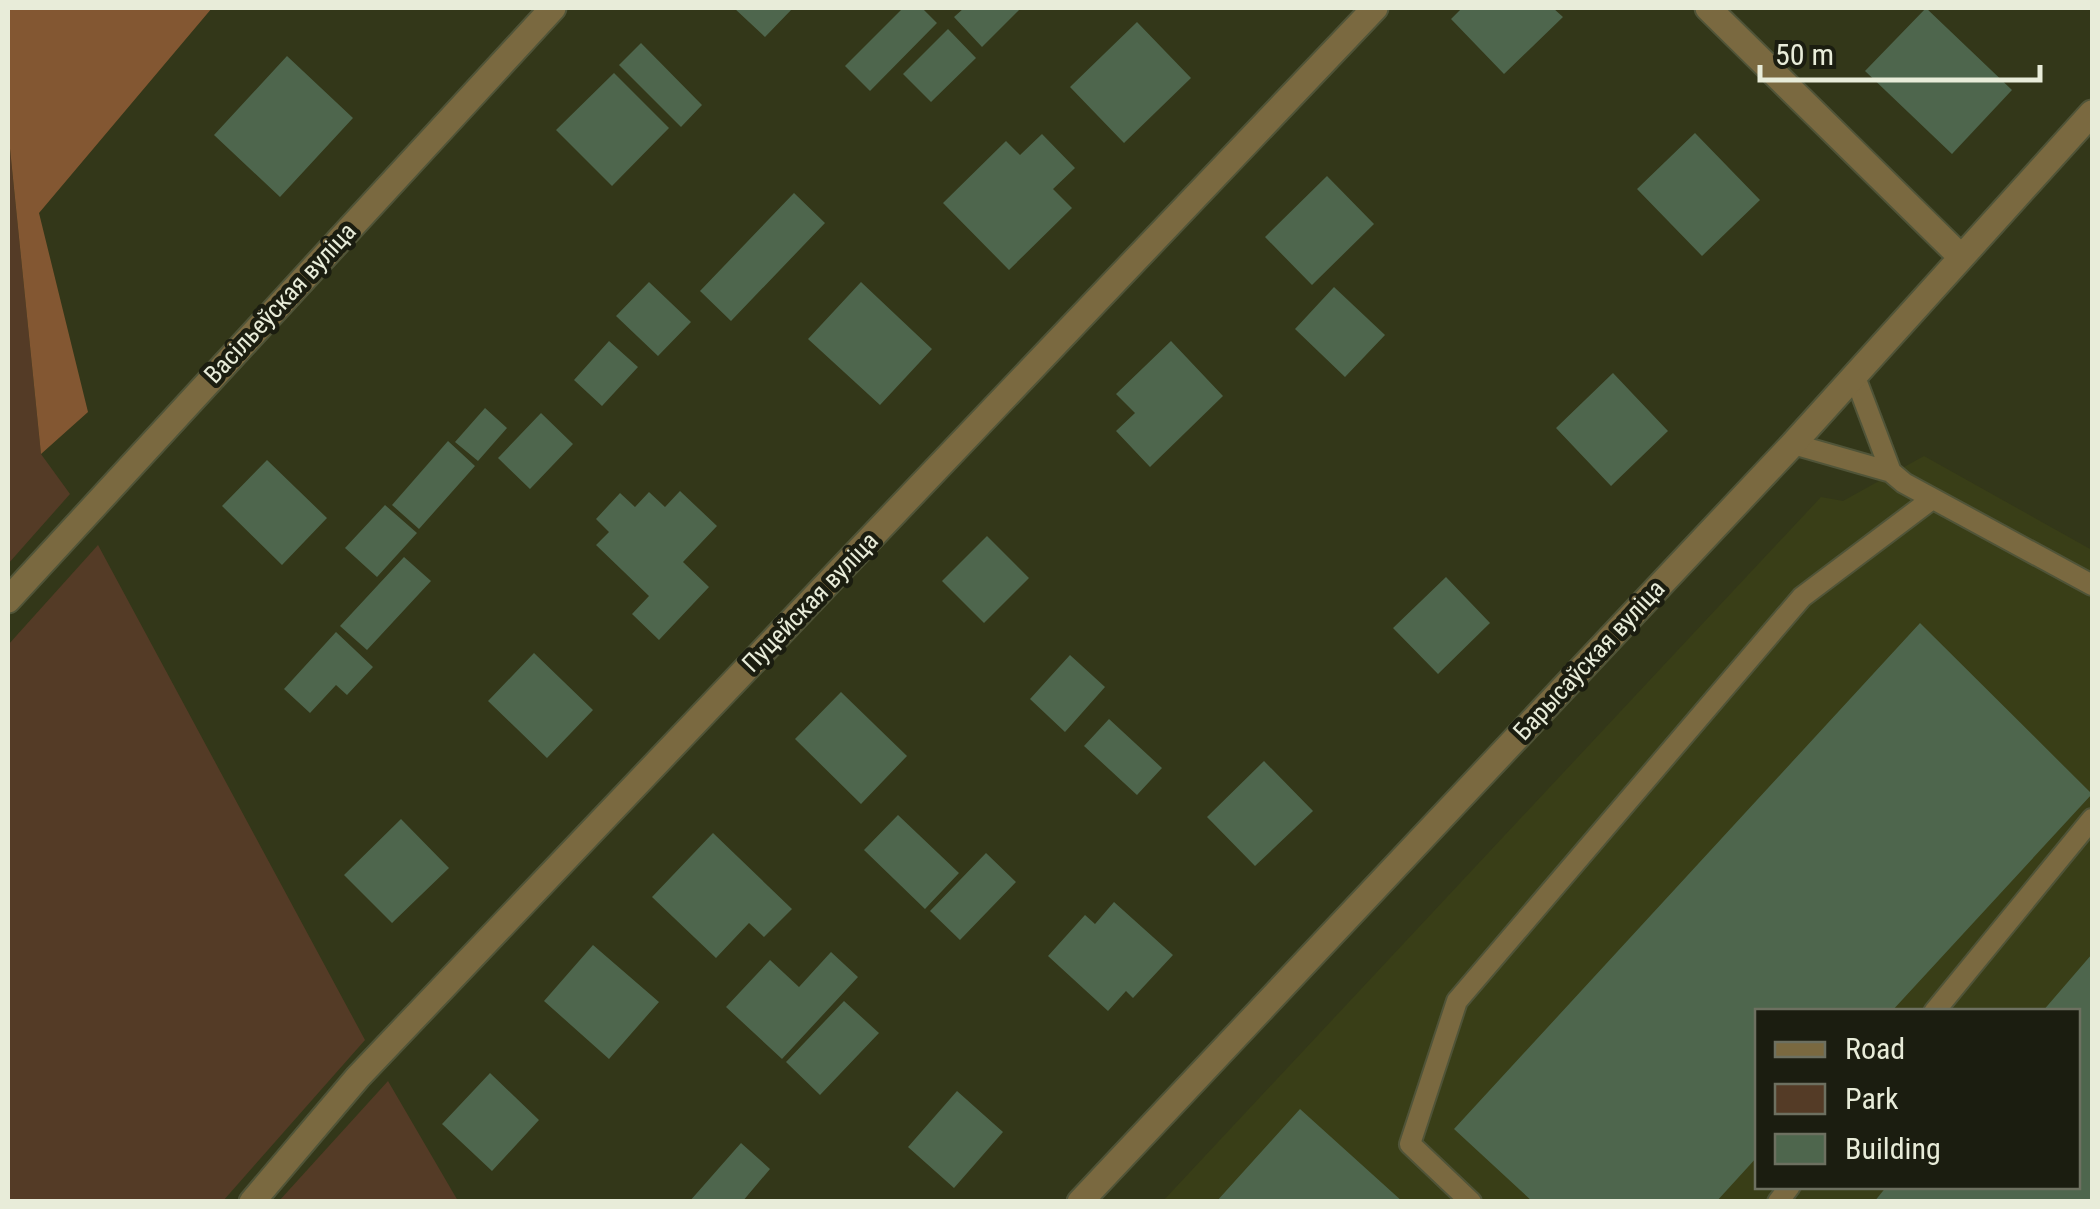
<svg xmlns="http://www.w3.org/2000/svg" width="2100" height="1209" viewBox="0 0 2100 1209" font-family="'Roboto Condensed',sans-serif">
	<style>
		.built { fill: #393e17; fill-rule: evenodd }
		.green { fill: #543b26 }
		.forest { fill: #835732 }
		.building { fill: #4e664d }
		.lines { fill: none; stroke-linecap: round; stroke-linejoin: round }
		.lane-casing { stroke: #505438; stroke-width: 24 }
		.street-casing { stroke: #505438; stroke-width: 29 }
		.lane { stroke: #7a6940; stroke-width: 20 }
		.street { stroke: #7a6940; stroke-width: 25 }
		.labels { text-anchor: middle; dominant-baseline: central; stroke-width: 9; stroke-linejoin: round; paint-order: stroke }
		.street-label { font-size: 25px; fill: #e8ecd9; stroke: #1b1d10 }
	</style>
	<rect width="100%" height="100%" fill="#333719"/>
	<!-- built -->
	<path class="built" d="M 1924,456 L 2092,550 L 2092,1201 L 1162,1202 L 1821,497 L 1843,501 ZM 1758,1012 L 2078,1012 L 2078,1186 L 1758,1186 Z"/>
	<!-- green -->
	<path class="green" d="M 8,129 L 41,454 L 70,494 L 8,564 Z
		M 98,545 L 365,1040 L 223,1201 L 8,1201 L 8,645 Z
		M 388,1081 L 458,1201 L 279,1201 Z"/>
	<!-- forest -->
	<path class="forest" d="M 8,8 L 212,8 L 39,213 L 88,412 L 41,454 L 8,129 Z"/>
	<!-- building -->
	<path class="building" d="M 734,8 L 793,8 L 765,37 Z
		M 903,8 L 922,8 L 937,23 L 870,91 L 845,66 Z
		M 964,8 L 1021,8 L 982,47 L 954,17 Z
		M 1462,8 L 1553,8 L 1563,17 L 1504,74 L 1451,19 Z
		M 1926,8 L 2012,90 L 1952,154 L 1865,71 Z
		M 1137,22 L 1191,78 L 1124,143 L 1070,87 Z
		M 948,29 L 976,58 L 931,102 L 903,74 Z
		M 641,43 L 702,105 L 681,127 L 619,65 Z
		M 287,56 L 353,118 L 280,197 L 214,135 Z
		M 614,73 L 669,128 L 612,186 L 556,130 Z
		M 1695,133 L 1760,200 L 1702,256 L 1637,189 Z
		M 1042,134 L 1075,168 L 1053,189 L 1072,208 L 1009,270 L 943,203 L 1006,141 L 1020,155 Z
		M 1327,176 L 1374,224 L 1312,285 L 1265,237 Z
		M 794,193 L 825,223 L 731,321 L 700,291 Z
		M 649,282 L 691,322 L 658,356 L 616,316 Z
		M 861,282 L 932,349 L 880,405 L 808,339 Z
		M 1334,287 L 1385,335 L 1345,377 L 1295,329 Z
		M 609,341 L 638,367 L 602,406 L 574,380 Z
		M 1171,341 L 1223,396 L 1150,467 L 1116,431 L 1135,413 L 1116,394 Z
		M 1613,373 L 1668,431 L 1611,486 L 1556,428 Z
		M 485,408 L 507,428 L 478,461 L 455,442 Z
		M 541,413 L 573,444 L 530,489 L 498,458 Z
		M 448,441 L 475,466 L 419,529 L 392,505 Z
		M 267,460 L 327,518 L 282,565 L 222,506 Z
		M 680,491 L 717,526 L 683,562 L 709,587 L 659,640 L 632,614 L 649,596 L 596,545 L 609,532 L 596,519 L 620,493 L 635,507 L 649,492 L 665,507 Z
		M 385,505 L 417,533 L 377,577 L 345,548 Z
		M 987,536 L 1029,578 L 984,623 L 942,581 Z
		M 404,557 L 431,581 L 367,650 L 340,626 Z
		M 1446,577 L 1490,623 L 1438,674 L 1393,628 Z
		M 1920,623 L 2092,794 L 1891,1012 L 1758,1012 L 1758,1156 L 1716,1202 L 1533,1202 L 1454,1129 Z
		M 336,632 L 373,667 L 347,695 L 336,685 L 310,713 L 284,689 Z
		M 534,653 L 593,710 L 547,758 L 488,701 Z
		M 1070,655 L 1105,687 L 1065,732 L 1030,699 Z
		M 841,692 L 907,756 L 861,804 L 795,739 Z
		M 1109,719 L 1162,768 L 1137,795 L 1084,746 Z
		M 1264,761 L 1313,811 L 1255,866 L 1207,817 Z
		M 898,815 L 959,873 L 925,909 L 864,850 Z
		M 401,819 L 449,868 L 392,923 L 344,875 Z
		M 713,833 L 792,909 L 764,937 L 749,923 L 716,958 L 652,897 Z
		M 986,853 L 1016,882 L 960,940 L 930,911 Z
		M 1114,902 L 1173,955 L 1133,998 L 1126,991 L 1108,1011 L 1048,956 L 1085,915 L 1095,924 Z
		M 593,945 L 659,1002 L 609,1059 L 544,1001 Z
		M 831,952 L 858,977 L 782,1059 L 726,1007 L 770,960 L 799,987 Z
		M 2092,954 L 2092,1202 L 1874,1202 L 1887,1186 L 2078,1186 L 2078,1012 L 2042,1012 Z
		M 844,1001 L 879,1033 L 820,1095 L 786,1062 Z
		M 490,1073 L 539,1120 L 492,1171 L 442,1124 Z
		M 957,1091 L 1003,1132 L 954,1188 L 908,1147 Z
		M 1300,1109 L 1403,1202 L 1216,1202 Z
		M 741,1143 L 770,1169 L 742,1202 L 689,1202 Z"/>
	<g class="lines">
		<!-- lane casing -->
		<g class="lane-casing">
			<path id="lane" d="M 1855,377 L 1891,472 L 1904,483 L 2092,585
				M 1793,444 L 1891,472
				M 1934,1012 L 2092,819
				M 1471,1202 L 1410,1144 L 1457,1001 L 1802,597 L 1932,499
				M 1778,1202 L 1790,1186"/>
		</g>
		<!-- street casing -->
		<g class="street-casing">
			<path id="street" d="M 1708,8 L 1961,257
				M 8,600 L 553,8
				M 252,1202 L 358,1077 L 1375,8
				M 1080,1202 L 1793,444 L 2092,113"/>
		</g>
		<!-- lane -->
		<use href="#lane" class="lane"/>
		<!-- street -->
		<use href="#street" class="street"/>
	</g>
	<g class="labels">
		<!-- street labels -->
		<g class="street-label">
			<text transform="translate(280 303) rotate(-47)">Васільеўская вуліца</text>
			<text transform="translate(810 602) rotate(-46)">Пуцейская вуліца</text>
			<text transform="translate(1589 660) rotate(-47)">Барысаўская вуліца</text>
		</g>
	</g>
	<!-- border -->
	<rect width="2100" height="1209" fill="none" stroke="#e8ecd9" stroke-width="20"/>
	<!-- legend -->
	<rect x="1755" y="1009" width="325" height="180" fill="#1b1d10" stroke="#6d7060" stroke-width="2.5"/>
	<rect x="1775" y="1042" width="50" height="15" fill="#7a6940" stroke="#6d7060" stroke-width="2.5"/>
	<text x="1845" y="1059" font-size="30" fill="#e8ecd9">Road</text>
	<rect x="1775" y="1084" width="50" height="30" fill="#543b26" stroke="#6d7060" stroke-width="2.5"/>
	<text x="1845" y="1109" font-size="30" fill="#e8ecd9">Park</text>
	<rect x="1775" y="1134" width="50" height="30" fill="#4e664d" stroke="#6d7060" stroke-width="2.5"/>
	<text x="1845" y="1159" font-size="30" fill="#e8ecd9">Building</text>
	<!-- scale -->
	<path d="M1760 65v15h280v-15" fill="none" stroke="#e8ecd9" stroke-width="5"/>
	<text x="1775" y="65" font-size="30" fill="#e8ecd9" stroke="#1b1d10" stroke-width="8" paint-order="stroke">50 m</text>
</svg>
